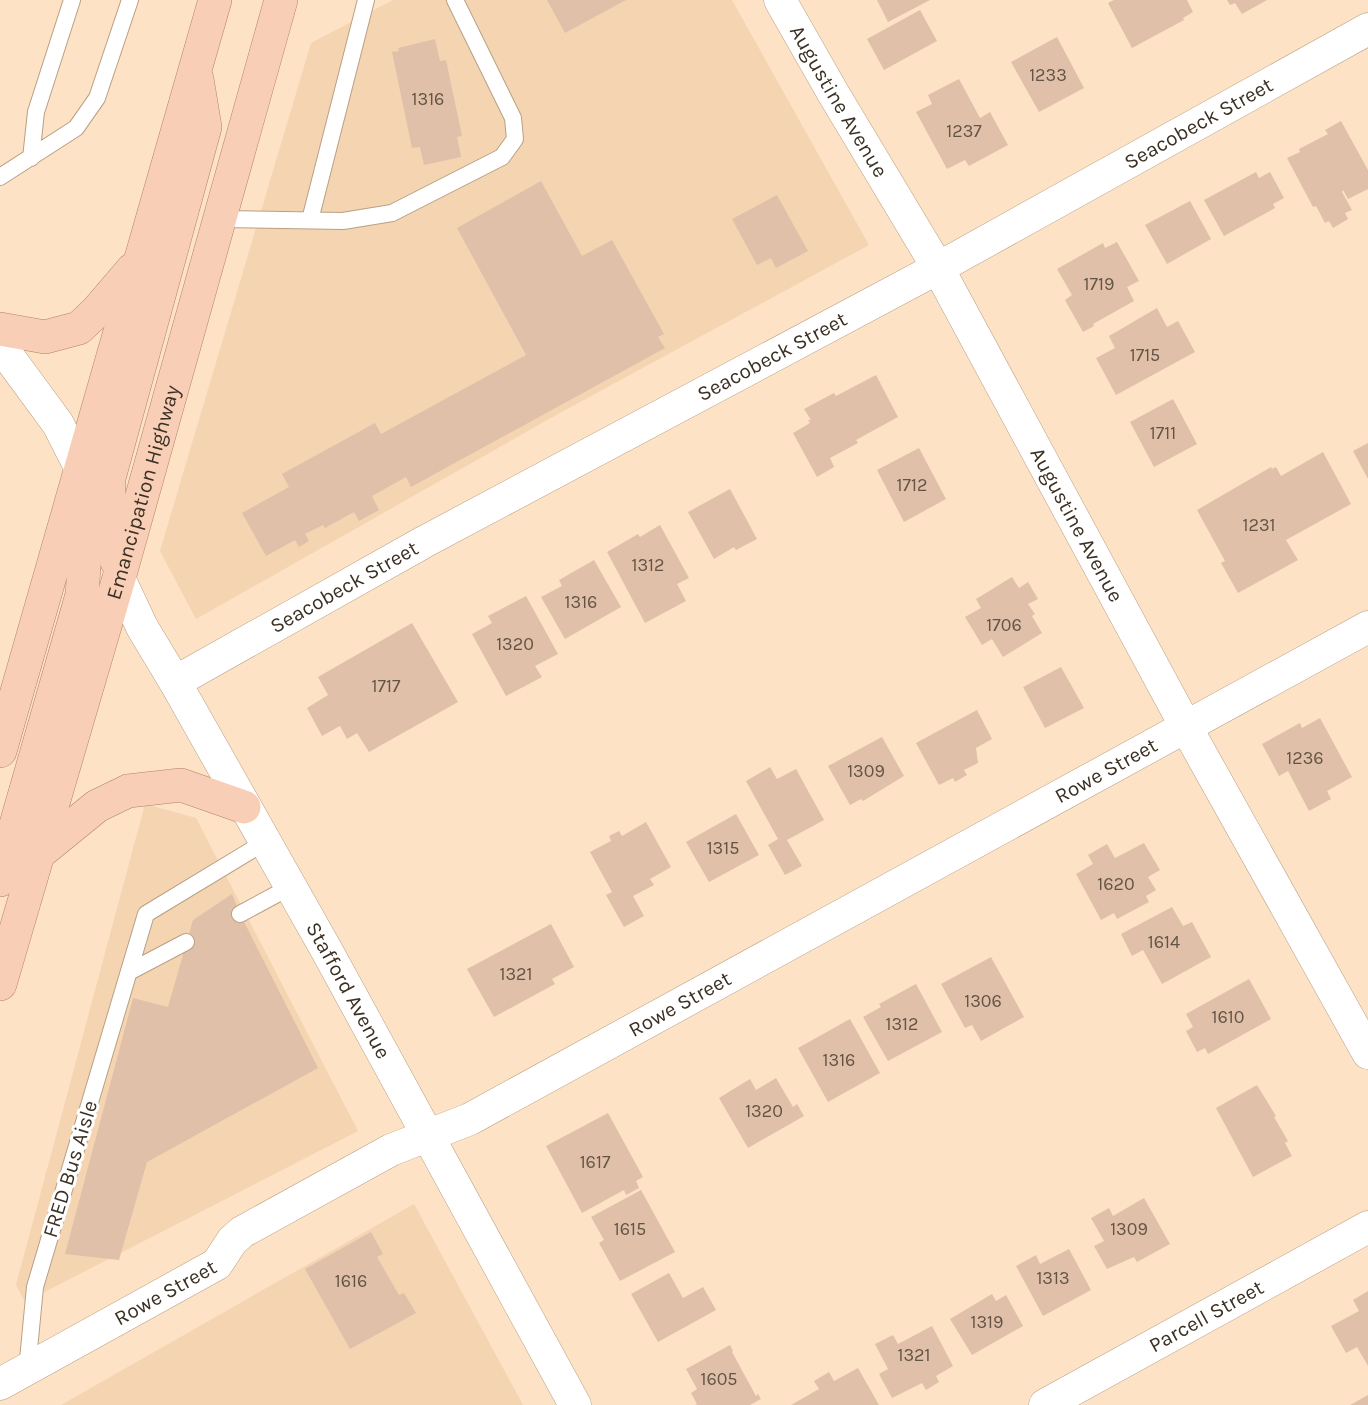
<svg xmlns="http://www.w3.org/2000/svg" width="1368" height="1405" viewBox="0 0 1368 1405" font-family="Karla,sans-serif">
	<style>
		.built { fill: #f4d4b1 }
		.building { fill: #e0c0a9 }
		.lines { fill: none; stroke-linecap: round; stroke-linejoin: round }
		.service-casing { stroke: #b9a084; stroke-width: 18 }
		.minor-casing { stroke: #b9a084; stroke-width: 33 }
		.primary-casing { stroke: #b38263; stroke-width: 34 }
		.service { stroke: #fff; stroke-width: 16 }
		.minor { stroke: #fff; stroke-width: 32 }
		.primary { stroke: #f8ceb6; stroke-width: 33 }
		.labels { text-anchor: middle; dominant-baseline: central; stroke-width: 6; stroke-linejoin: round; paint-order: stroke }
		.number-label { font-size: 18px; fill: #645445 }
		.street-label { font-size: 21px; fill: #3a3024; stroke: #fff }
	</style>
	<rect width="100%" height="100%" fill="#fde2c5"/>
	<!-- built -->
	<path class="built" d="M 393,0 L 732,0 L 869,245 L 558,414 L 196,619 L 160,551 L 311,43 Z
		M 145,804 L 196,818 L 358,1131 L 25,1302 L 16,1285 Z
		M 414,1204 L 523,1405 L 61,1405 Z"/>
	<!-- building -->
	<path class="building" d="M 547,0 L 626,0 L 565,33 Z
		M 877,0 L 930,0 L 888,22 Z
		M 1114,0 L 1187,0 L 1193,12 L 1183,18 L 1184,20 L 1132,48 L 1108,3 Z
		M 1227,0 L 1267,0 L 1242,14 L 1235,3 L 1230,5 Z
		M 920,10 L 937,41 L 884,70 L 867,39 Z
		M 1057,37 L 1084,88 L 1039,112 L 1011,62 Z
		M 435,39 L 440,61 L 446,60 L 462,136 L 457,137 L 461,157 L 424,165 L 420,147 L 412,148 L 392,52 L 399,51 L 398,48 Z
		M 959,79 L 980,118 L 990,112 L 1008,145 L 969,166 L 965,160 L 947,169 L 916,112 L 932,104 L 928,95 Z
		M 1341,121 L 1368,170 L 1368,189 L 1348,199 L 1343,190 L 1342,192 L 1352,210 L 1345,213 L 1348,219 L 1333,228 L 1329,221 L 1325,223 L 1316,206 L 1313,207 L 1287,158 L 1300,152 L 1299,149 L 1328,134 L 1325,130 Z
		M 1256,172 L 1259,178 L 1270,172 L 1284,198 L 1273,204 L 1275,208 L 1224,236 L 1204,200 Z
		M 541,181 L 582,256 L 612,240 L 664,334 L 658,337 L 665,348 L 411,487 L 406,477 L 372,496 L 379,510 L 359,521 L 354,512 L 325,528 L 323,525 L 305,534 L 309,541 L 299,547 L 295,540 L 266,556 L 242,513 L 289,487 L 282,474 L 375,423 L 381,434 L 526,355 L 457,228 Z
		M 777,195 L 808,251 L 776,268 L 771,258 L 757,265 L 732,219 Z
		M 1190,201 L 1211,239 L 1167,264 L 1145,225 Z
		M 1117,242 L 1139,281 L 1127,287 L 1134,301 L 1093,324 L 1094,326 L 1083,332 L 1065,300 L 1072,295 L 1057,269 L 1103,243 L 1105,248 Z
		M 1157,308 L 1167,327 L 1178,321 L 1195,352 L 1116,395 L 1096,358 L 1115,348 L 1109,336 Z
		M 876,375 L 898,417 L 856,440 L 858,443 L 830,458 L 834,467 L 817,477 L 793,433 L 810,423 L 808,420 L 811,420 L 804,409 L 834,393 L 836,396 Z
		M 1173,399 L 1197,444 L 1154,467 L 1130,422 Z
		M 1368,443 L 1368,479 L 1353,451 Z
		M 919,448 L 946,499 L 904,522 L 877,470 Z
		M 1323,452 L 1351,504 L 1286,540 L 1298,560 L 1238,593 L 1221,563 L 1225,561 L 1197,510 L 1271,467 L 1272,469 L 1276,467 L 1281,476 Z
		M 730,489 L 757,539 L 736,550 L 734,547 L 714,559 L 688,512 Z
		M 660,525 L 689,578 L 677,584 L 686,601 L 645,623 L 607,552 L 638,534 L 640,537 Z
		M 594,560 L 621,607 L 565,639 L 541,597 L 562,586 L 559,580 Z
		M 1012,577 L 1019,588 L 1028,582 L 1038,599 L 1028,604 L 1035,614 L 1032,616 L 1042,633 L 1003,657 L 992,639 L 982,645 L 965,617 L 981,608 L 976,599 Z
		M 526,596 L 558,654 L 535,666 L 542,677 L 506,696 L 472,634 L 492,623 L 488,616 Z
		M 412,623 L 458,702 L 369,752 L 357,733 L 347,739 L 340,726 L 322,736 L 307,708 L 328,695 L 318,677 Z
		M 1061,667 L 1084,708 L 1045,728 L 1023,687 Z
		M 977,710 L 992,739 L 976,748 L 978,763 L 964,770 L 967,775 L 955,782 L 953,778 L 939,785 L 916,743 Z
		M 1320,718 L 1352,777 L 1327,791 L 1331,799 L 1309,811 L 1288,771 L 1279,776 L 1262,744 L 1300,723 L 1302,728 Z
		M 882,737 L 904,776 L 863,801 L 861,799 L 850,805 L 828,766 Z
		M 770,767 L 777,779 L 796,769 L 824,820 L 787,840 L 802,866 L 785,875 L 768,845 L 778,839 L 746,781 Z
		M 736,814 L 759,855 L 709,882 L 686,842 Z
		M 646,822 L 671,867 L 650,879 L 654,885 L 633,896 L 644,916 L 624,927 L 606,895 L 612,892 L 590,852 L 611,841 L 609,836 L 619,831 L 622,836 Z
		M 1144,843 L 1160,870 L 1148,877 L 1156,890 L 1146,896 L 1149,902 L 1117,919 L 1114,913 L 1101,920 L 1076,874 L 1093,864 L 1088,855 L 1107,844 L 1115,858 Z
		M 232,894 L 240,914 L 318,1068 L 147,1162 L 119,1260 L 65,1254 L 133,998 L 168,1007 L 193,920 Z
		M 1172,907 L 1183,926 L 1192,922 L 1211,957 L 1162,984 L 1143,950 L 1132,956 L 1121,934 Z
		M 551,924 L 574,967 L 552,979 L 555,984 L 494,1017 L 467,969 Z
		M 991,957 L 1024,1017 L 981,1041 L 972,1025 L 965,1028 L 941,984 Z
		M 1249,979 L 1271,1019 L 1208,1054 L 1205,1048 L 1197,1052 L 1186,1031 L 1193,1027 L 1186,1014 Z
		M 916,984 L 942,1032 L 888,1061 L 863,1017 L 881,1007 L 879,1004 Z
		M 850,1019 L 880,1073 L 828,1102 L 798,1048 Z
		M 776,1078 L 793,1107 L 797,1104 L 804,1116 L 748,1148 L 719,1098 L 750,1079 L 756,1090 Z
		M 1257,1085 L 1276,1116 L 1274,1117 L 1288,1141 L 1285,1143 L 1292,1156 L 1253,1177 L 1216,1108 Z
		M 608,1113 L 643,1177 L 636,1181 L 639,1188 L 626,1195 L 624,1190 L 582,1213 L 546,1146 Z
		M 641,1190 L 675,1252 L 620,1281 L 599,1243 L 604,1240 L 591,1217 Z
		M 1144,1198 L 1170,1244 L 1137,1262 L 1134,1257 L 1107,1269 L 1094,1246 L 1104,1241 L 1091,1218 L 1109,1208 L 1113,1216 Z
		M 371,1232 L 383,1254 L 377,1257 L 399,1295 L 404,1293 L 416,1313 L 350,1349 L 305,1269 Z
		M 1069,1249 L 1091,1290 L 1043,1316 L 1016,1266 L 1036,1255 L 1040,1264 Z
		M 669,1273 L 683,1298 L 703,1287 L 716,1310 L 658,1342 L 631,1294 Z
		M 1368,1291 L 1368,1366 L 1357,1347 L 1346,1353 L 1331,1326 L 1359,1311 L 1353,1300 Z
		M 992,1294 L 996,1301 L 1006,1295 L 1023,1326 L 972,1355 L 950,1319 Z
		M 932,1326 L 953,1366 L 936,1376 L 939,1382 L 926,1390 L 922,1383 L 892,1398 L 879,1374 L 888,1369 L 875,1344 L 893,1335 L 898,1344 Z
		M 730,1345 L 733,1351 L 732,1352 L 756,1396 L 758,1394 L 761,1399 L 750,1405 L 695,1405 L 697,1404 L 691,1393 L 697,1389 L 686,1369 Z
		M 858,1368 L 879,1405 L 791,1405 L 819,1389 L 814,1381 L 829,1372 L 834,1381 Z
		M 1368,1395 L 1368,1405 L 1350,1405 Z"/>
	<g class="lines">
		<!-- service casing -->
		<g class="service-casing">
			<path id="service" d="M 31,158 L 36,112 L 72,0
				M 0,177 L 76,128 L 97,98 L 130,0
				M 220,219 L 343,221 L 392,213 L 502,157 L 515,139 L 513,118 L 455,0
				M 310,220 L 366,0
				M 240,914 L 290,887
				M 129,972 L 186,942
				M 27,1370 L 35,1287 L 146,914 L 265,842"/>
		</g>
		<!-- minor casing -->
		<g class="minor-casing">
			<g id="minor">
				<path id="s1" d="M 780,0 L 833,93 L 938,268 L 1186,727 L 1368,1053"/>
				<path d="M 0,345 L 58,424 L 81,469"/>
				<path id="s2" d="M 119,578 L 142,627 L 175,682 L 327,951 L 575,1405"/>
				<path id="s3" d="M 175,682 L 424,542 L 938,268 L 1368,29"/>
				<path id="s4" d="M 0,1384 L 217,1264 L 232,1241 L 242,1232 L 391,1150 L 470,1119 L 1368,627"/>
				<path id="s5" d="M 1045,1405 L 1368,1227"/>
			</g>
		</g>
		<!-- primary casing -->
		<g class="primary-casing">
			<g id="primary">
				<path d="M 0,329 L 45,337 L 79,328 L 97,311 L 132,270"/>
				<path d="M 117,562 L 109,494 L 109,478 L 205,127 L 197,79"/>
				<path d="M 0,751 L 215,0"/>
				<path d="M 38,854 L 97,806 L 128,791 L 181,785 L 244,807"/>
				<path d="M 0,880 L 82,595 L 89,499 L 85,486"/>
				<path id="s6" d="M 0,984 L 119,578 L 281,0"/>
			</g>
		</g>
		<!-- service -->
		<use href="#service" class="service"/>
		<!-- minor -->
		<use href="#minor" class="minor"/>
		<!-- primary -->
		<use href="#primary" class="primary"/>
	</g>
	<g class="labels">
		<!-- number labels -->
		<g class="number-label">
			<text x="1048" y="75">1233</text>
			<text x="428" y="99">1316</text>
			<text x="964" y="131">1237</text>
			<text x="1099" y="284">1719</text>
			<text x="1145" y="355">1715</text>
			<text x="1163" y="433">1711</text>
			<text x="912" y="485">1712</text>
			<text x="1259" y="525">1231</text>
			<text x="648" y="565">1312</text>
			<text x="581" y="602">1316</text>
			<text x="1004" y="625">1706</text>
			<text x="515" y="644">1320</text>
			<text x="386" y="686">1717</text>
			<text x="1305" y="758">1236</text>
			<text x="866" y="771">1309</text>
			<text x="723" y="848">1315</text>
			<text x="1116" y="884">1620</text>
			<text x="1164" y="942">1614</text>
			<text x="516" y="974">1321</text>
			<text x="983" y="1001">1306</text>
			<text x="1228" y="1017">1610</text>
			<text x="902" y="1024">1312</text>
			<text x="839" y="1060">1316</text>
			<text x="764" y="1111">1320</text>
			<text x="595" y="1162">1617</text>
			<text x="630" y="1229">1615</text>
			<text x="1129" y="1229">1309</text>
			<text x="1053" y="1278">1313</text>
			<text x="351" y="1281">1616</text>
			<text x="987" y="1322">1319</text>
			<text x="914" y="1355">1321</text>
			<text x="719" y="1379">1605</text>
		</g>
		<!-- street labels -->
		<g class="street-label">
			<text stroke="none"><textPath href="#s1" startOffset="117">Augustine Avenue</textPath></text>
			<text stroke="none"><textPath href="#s3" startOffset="1166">Seacobeck Street</textPath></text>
			<text stroke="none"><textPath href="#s3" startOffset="680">Seacobeck Street</textPath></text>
			<text stroke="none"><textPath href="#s6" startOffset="512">Emancipation Highway</textPath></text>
			<text stroke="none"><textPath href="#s1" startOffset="603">Augustine Avenue</textPath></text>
			<text stroke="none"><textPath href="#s3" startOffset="194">Seacobeck Street</textPath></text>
			<text stroke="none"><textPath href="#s4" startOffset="1269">Rowe Street</textPath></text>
			<text stroke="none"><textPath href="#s2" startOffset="472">Stafford Avenue</textPath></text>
			<text stroke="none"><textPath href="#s4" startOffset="783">Rowe Street</textPath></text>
			<text transform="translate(70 1169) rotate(-73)">FRED Bus Aisle</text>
			<text stroke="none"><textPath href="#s4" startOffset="189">Rowe Street</textPath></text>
			<text stroke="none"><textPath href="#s5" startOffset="184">Parcell Street</textPath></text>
		</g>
	</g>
</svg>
